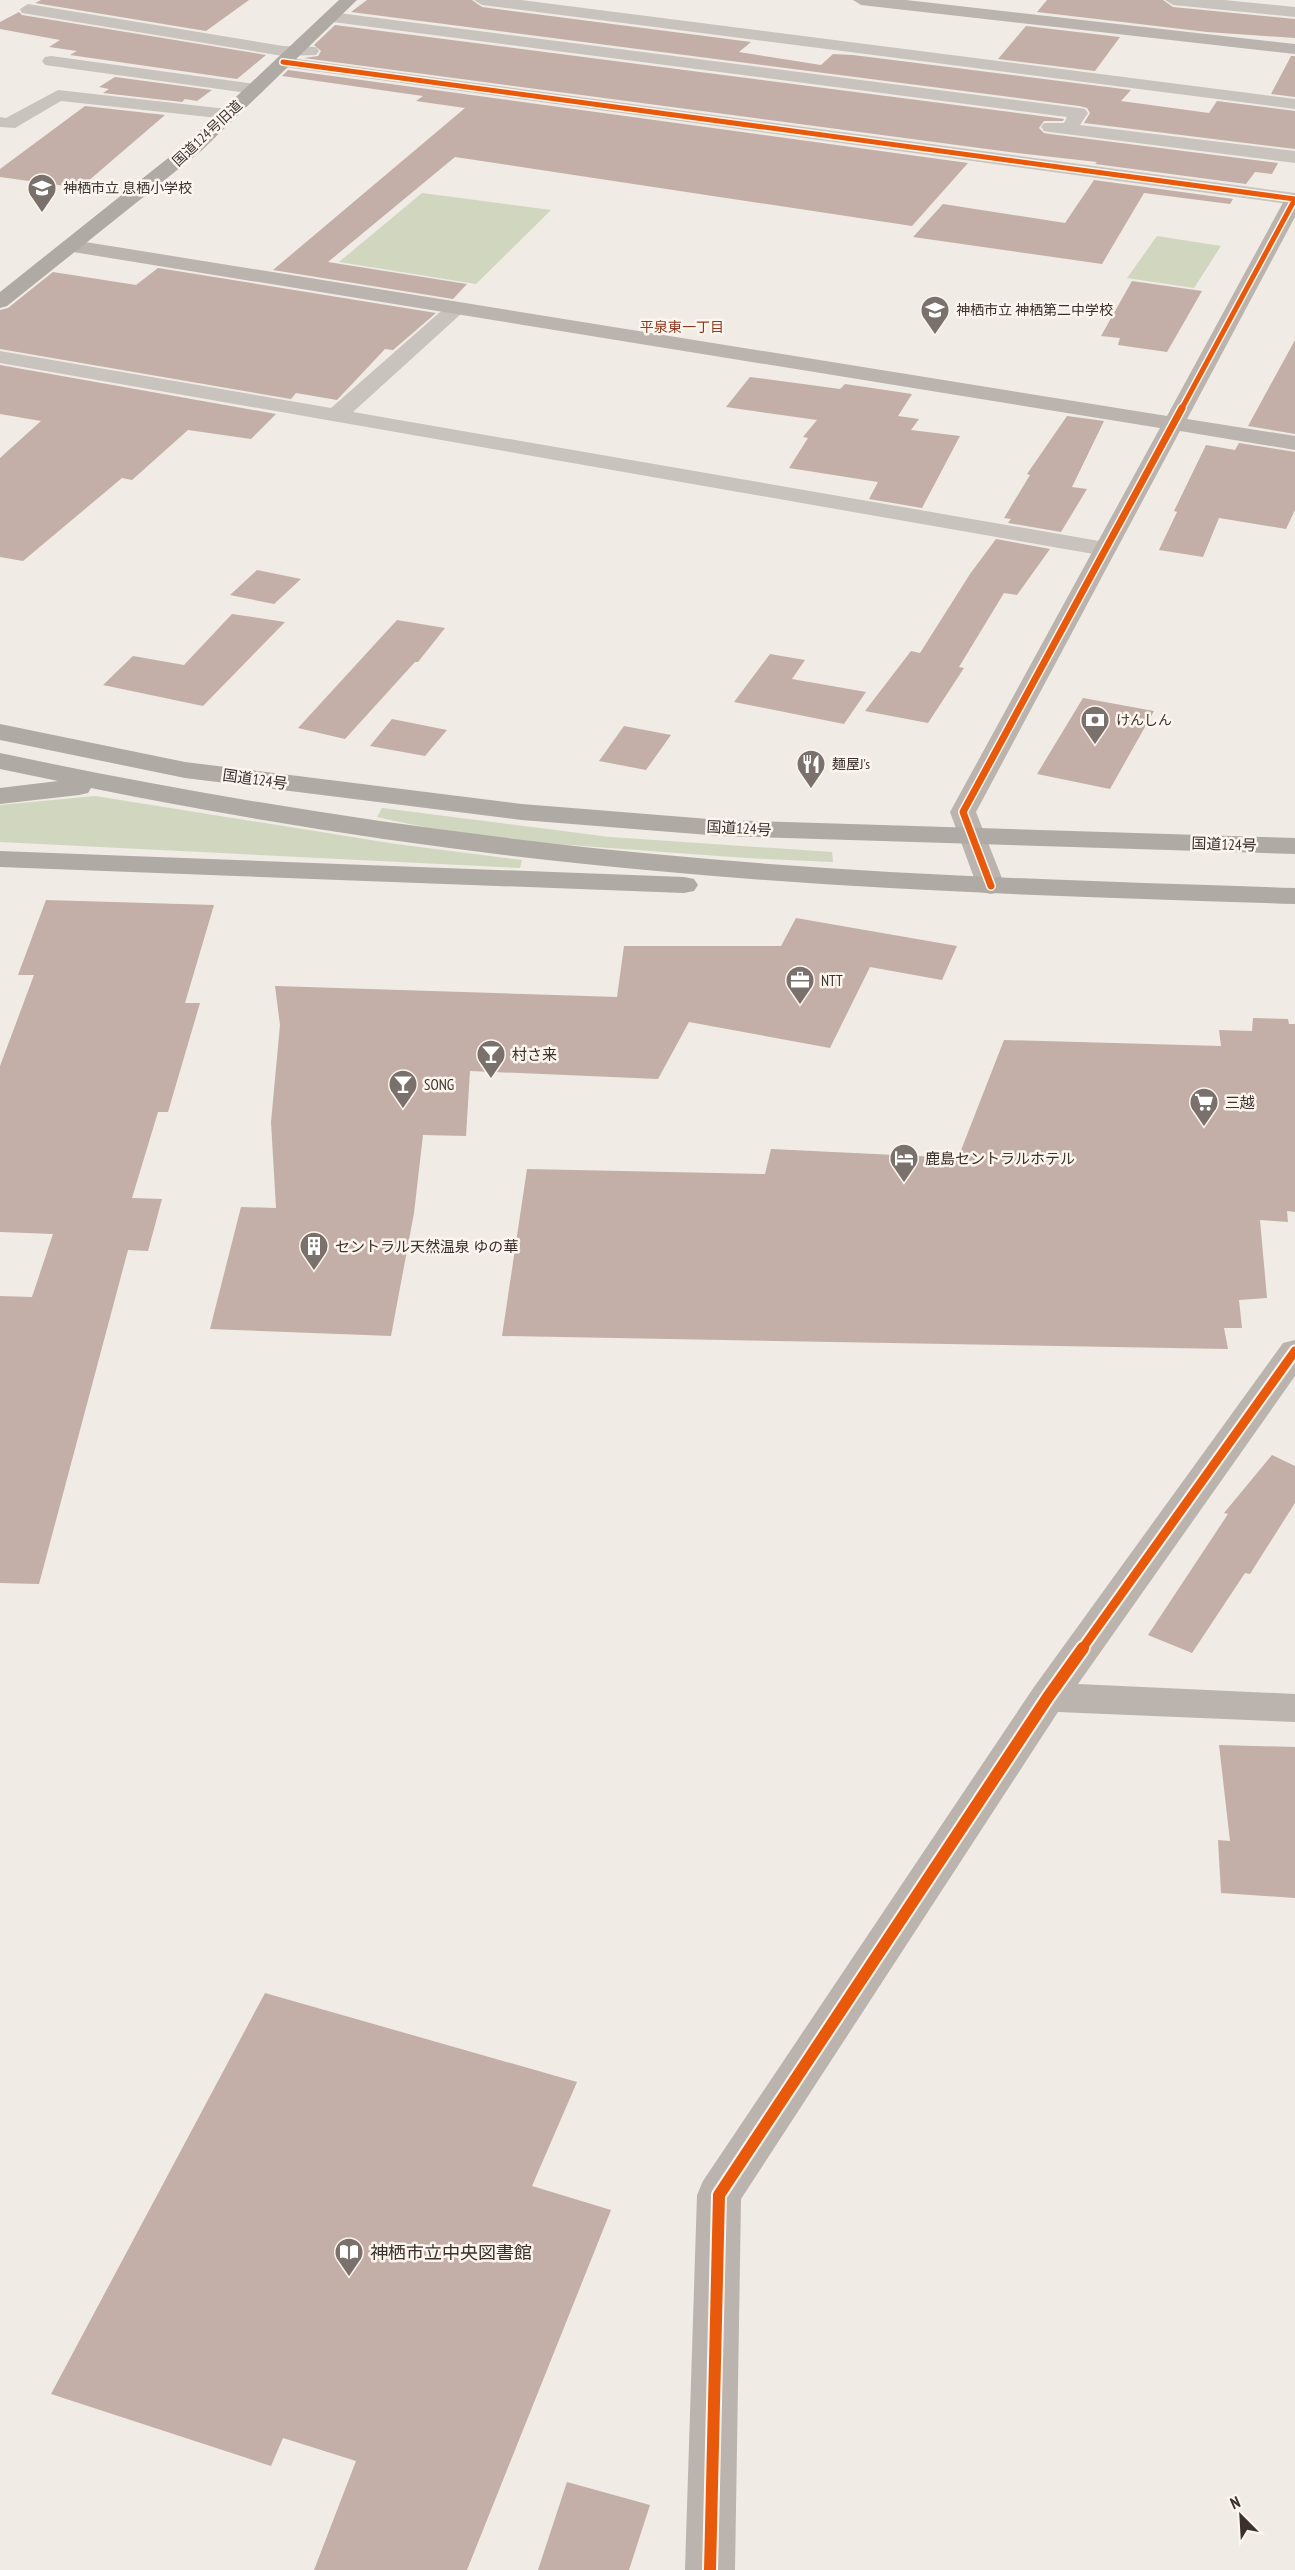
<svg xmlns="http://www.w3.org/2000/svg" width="1295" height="2570" viewBox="0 0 1295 2570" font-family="'PT Sans Narrow','Noto Sans JP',sans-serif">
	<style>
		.green { fill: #d1d6bf }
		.building { fill: #c3afa7 }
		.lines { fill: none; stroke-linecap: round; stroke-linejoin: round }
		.street { fill: #c9c3be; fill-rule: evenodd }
		.secondary { fill: #bab3ae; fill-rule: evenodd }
		.highway { fill: #afaaa4; fill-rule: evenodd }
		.cycleway-far3-casing { stroke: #fbf5ee; stroke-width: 8 }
		.cycleway-far2-casing { stroke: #fbf5ee; stroke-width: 10 }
		.cycleway-far1-casing { stroke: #fbf5ee; stroke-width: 13 }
		.cycleway-casing { stroke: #fbf5ee; stroke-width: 16 }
		.cycleway-far3 { stroke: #e8590c; stroke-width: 5 }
		.cycleway-far2 { stroke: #e8590c; stroke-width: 7 }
		.cycleway-far1 { stroke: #e8590c; stroke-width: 9 }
		.cycleway { stroke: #e8590c; stroke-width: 12 }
		.labels { text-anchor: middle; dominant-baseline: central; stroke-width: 5; stroke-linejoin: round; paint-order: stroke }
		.far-street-label { font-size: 14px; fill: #3b302b; stroke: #fbf5ee }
		.far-poi-label { font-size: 14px; fill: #3b302b; stroke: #fbf5ee; text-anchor: start }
		.far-neighbourhood-label { font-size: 14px; fill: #8c3b22; stroke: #fbf5ee }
		.street-label { font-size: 15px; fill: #3b302b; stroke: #fbf5ee }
		.poi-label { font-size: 15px; fill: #3b302b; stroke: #fbf5ee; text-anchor: start }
		.near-poi-label { font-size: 18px; fill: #3b302b; stroke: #fbf5ee; text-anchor: start }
	</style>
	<rect width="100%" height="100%" fill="#f0ebe5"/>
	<!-- green -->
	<path class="green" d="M 422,193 L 551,210 L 476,284 L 339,262 Z
		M 1157,236 L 1221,246 L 1194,288 L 1127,278 Z
		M 95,796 L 396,844 L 522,860 L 520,868 L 0,842 L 0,805 Z
		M 382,808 L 610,837 L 832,852 L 833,862 C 768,860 703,855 638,850 C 551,844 462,837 377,817 Z"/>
	<!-- building -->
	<path class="building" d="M 41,0 L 249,0 L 206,31 L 35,3 Z
		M 367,0 L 472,0 L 482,7 L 751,42 L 739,52 L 821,65 L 833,54 L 853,55 L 1131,90 L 1121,101 L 1209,113 L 1217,101 L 1295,111 L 1295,149 L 1084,123 L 1090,113 L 1087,108 L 1079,106 L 351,12 Z
		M 1047,0 L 1163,0 L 1173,7 L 1295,19 L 1295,38 L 1207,32 L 1037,12 Z
		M 19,12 L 22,15 L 266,55 L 237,79 L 70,55 L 77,51 L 49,47 L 60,40 L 0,29 L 0,22 Z
		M 335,25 L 1064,119 L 1063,121 L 1044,121 L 1039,128 L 1044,133 L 1050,134 L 1278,163 L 1272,174 L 1255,172 L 1246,184 L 1095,164 L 1097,162 L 1017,153 L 304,58 L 318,56 L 321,51 L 314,45 Z
		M 1026,26 L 1120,37 L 1095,71 L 998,59 Z
		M 1291,56 L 1295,56 L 1295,97 L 1271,94 Z
		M 288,70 L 968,163 L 912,226 L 455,157 L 328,262 L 467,284 L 453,299 L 273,270 L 465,108 L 416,101 L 423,96 L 282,76 Z
		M 115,77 L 212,90 L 197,101 L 185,99 L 182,102 L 103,93 L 109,89 L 99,87 Z
		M 85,106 L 165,115 L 80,188 L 0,177 L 0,169 Z
		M 1094,180 L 1233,199 L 1230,204 L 1144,193 L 1102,264 L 913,237 L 943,204 L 1065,223 Z
		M 158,268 L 436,313 L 393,350 L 385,349 L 337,400 L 296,393 L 291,399 L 0,349 L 0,310 L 8,308 L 53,272 L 136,285 Z
		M 1132,281 L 1202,291 L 1167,352 L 1118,345 L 1120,338 L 1101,336 Z
		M 1295,340 L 1295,434 L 1248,426 Z
		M 0,365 L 276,414 L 251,439 L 188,430 L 132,480 L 122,478 L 23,561 L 0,557 L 0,458 L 41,421 L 0,414 Z
		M 750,377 L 840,389 L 845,384 L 912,394 L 898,416 L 919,419 L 911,430 L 960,436 L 922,508 L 869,499 L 878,482 L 789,468 L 808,438 L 803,437 L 817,420 L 726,407 Z
		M 1067,416 L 1104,421 L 1072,487 L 1087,489 L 1061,532 L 1008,523 L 1011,519 L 1004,518 L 1030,475 L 1027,474 Z
		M 1239,443 L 1295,452 L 1295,510 L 1286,529 L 1219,518 L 1203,557 L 1159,550 L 1177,512 L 1174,511 L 1206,445 L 1235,450 Z
		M 996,539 L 1050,549 L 1017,595 L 1004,593 L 959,667 L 964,668 L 928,723 L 865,711 L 911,651 L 920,653 L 970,574 Z
		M 257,570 L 301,579 L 274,604 L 230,595 Z
		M 232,614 L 285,622 L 203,706 L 103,685 L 133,656 L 184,665 Z
		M 397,620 L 445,628 L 418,662 L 415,662 L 345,739 L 298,728 Z
		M 770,654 L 805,660 L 792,679 L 866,692 L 844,724 L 734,702 Z
		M 1083,698 L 1154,711 L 1110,789 L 1037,774 Z
		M 392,719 L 447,730 L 425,756 L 370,746 Z
		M 624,726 L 671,735 L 646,770 L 599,761 Z
		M 46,900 L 214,905 L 185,1003 L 200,1003 L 168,1112 L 158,1112 L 132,1198 L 162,1199 L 148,1251 L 128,1250 L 39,1584 L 0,1583 L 0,1296 L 32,1297 L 53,1234 L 0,1232 L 0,1066 L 34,975 L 18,975 Z
		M 796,918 L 957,946 L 942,980 L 870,967 L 830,1048 L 689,1022 L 658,1079 L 470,1071 L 466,1136 L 423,1135 L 414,1213 L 391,1336 L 210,1329 L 241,1207 L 276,1208 L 271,1122 L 280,1025 L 275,986 L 617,997 L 624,946 L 781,946 Z
		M 1253,1018 L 1288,1019 L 1289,1024 L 1295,1024 L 1295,1212 L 1287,1211 L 1288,1222 L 1260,1220 L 1267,1298 L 1239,1300 L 1242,1328 L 1224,1328 L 1228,1349 L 502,1336 L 527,1169 L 765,1174 L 771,1149 L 958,1158 L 1004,1040 L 1221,1046 L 1219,1030 L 1252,1031 Z
		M 1272,1455 L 1295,1466 L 1295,1503 L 1250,1574 L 1245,1573 L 1192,1653 L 1148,1635 L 1228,1514 L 1224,1513 Z
		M 1219,1745 L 1295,1747 L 1295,1898 L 1221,1893 L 1218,1840 L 1230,1841 Z
		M 265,1993 L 577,2082 L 532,2186 L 611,2210 L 467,2570 L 314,2570 L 356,2461 L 283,2438 L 271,2466 L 51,2394 Z
		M 567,2482 L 650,2505 L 629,2570 L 538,2570 Z"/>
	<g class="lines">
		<!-- street -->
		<path class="street" d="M 474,0 L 521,0 L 1295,99 L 1295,109 L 482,5 Z
			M 1165,0 L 1224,0 L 1295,7 L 1295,17 L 1173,5 Z
			M 28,4 L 283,46 L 316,47 L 319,51 L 316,55 L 283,56 L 22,13 L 20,9 Z
			M 331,12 L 1079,108 L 1085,109 L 1088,113 L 1080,125 L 1295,151 L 1295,163 L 1050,132 L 1044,131 L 1041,127 L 1044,123 L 1064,123 L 1067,117 L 325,21 L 323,17 L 325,13 Z
			M 51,56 L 255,84 L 261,85 L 264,89 L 261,93 L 255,94 L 45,65 L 42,61 L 45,57 Z
			M 283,57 L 1295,193 L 1295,205 L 277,66 L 274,62 L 277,58 Z
			M 58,90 L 227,109 L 233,110 L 236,114 L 233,118 L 227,119 L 61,101 L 15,128 L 0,127 L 0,117 L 6,118 Z
			M 455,303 L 462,305 L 465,309 L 462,313 L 353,412 L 1105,542 L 1113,544 L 1117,549 L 1113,554 L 1105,556 L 0,363 L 0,351 L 331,408 L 448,305 Z"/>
		<!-- secondary -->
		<path class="secondary" d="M 853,0 L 906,0 L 1295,44 L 1295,54 L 861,5 Z
			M 1295,193 L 1295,217 L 1187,419 L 1295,436 L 1295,450 L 1180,431 L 976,812 L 1005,886 L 1001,892 L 991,894 L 981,892 L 977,886 L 950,812 L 1160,428 L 73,252 L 66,250 L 63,246 L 66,242 L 73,240 L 1167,416 L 1285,199 L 1288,195 Z
			M 1295,1340 L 1295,1376 L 1078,1684 L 1295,1694 L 1295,1722 L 1058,1712 L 741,2199 L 735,2570 L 685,2570 L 697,2195 L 703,2181 L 1034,1687 L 1283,1343 Z"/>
		<!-- highway -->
		<path class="highway" d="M 339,0 L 357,0 L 201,151 L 7,306 L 0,308 L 0,292 L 187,143 Z
			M 0,724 L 185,762 L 522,804 L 721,820 L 1295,838 L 1295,854 L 721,836 L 522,820 L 185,778 L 0,740 Z
			M 0,753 C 216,799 434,833 654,854 C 867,875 1081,881 1295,888 L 1295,904 C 1082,897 869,891 657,871 C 467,854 278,826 91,788 L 88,793 L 79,795 L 0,804 L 0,788 L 58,781 L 0,769 Z
			M 0,851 L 684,877 L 694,879 L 698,885 L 694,891 L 684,893 L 0,867 Z"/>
		<!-- cycleway-far3 casing -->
		<g class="cycleway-far3-casing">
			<path id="cycleway-far3" d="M 283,62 L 1295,199 L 1181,410"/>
		</g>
		<!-- cycleway-far2 casing -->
		<g class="cycleway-far2-casing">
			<path id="cycleway-far2" d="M 991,886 L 963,812 L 1182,408"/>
		</g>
		<!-- cycleway-far1 casing -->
		<g class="cycleway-far1-casing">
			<path id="cycleway-far1" d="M 1082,1649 L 1295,1351"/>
		</g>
		<!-- cycleway casing -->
		<g class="cycleway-casing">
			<path id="cycleway" d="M 710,2570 L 719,2195 L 1048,1697 L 1083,1648"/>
		</g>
		<!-- cycleway-far3 -->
		<use href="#cycleway-far3" class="cycleway-far3"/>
		<!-- cycleway-far2 -->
		<use href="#cycleway-far2" class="cycleway-far2"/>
		<!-- cycleway-far1 -->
		<use href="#cycleway-far1" class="cycleway-far1"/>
		<!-- cycleway -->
		<use href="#cycleway" class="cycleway"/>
	</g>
	<!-- icons -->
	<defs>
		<g id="school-pin" transform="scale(1.5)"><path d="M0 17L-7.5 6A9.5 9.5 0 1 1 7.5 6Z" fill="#7a716c" stroke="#fbf5ee"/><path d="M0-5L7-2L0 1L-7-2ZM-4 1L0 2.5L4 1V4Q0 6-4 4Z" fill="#fff"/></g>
		<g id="bank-pin" transform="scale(1.5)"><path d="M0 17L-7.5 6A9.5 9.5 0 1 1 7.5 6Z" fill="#7a716c" stroke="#fbf5ee"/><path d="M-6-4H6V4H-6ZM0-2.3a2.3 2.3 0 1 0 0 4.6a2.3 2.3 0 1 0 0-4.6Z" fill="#fff"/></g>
		<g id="restaurant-pin" transform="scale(1.5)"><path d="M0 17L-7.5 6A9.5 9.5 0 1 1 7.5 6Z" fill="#7a716c" stroke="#fbf5ee"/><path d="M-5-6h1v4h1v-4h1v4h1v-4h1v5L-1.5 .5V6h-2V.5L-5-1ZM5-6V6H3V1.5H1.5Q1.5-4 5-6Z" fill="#fff"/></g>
		<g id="office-pin" transform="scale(1.5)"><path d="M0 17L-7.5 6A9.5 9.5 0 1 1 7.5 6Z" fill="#7a716c" stroke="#fbf5ee"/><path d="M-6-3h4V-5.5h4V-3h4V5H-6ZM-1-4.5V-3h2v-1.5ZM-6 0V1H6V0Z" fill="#fff"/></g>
		<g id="bar-pin" transform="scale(1.5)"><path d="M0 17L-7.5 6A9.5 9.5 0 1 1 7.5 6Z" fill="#7a716c" stroke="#fbf5ee"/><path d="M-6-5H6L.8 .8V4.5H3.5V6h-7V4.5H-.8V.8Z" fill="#fff"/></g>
		<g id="supermarket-pin" transform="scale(1.5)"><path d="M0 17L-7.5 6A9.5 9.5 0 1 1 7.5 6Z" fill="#7a716c" stroke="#fbf5ee"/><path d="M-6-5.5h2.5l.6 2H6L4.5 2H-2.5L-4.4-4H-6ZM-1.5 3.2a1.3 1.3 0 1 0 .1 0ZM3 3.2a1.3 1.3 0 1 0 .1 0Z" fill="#fff"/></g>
		<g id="hotel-pin" transform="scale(1.5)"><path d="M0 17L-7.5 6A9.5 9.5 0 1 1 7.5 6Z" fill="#7a716c" stroke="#fbf5ee"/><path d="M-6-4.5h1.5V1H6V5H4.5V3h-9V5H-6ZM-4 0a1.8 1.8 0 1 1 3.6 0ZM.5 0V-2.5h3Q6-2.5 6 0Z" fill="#fff"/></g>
		<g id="building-pin" transform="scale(1.5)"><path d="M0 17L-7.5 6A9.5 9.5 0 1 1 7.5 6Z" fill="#7a716c" stroke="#fbf5ee"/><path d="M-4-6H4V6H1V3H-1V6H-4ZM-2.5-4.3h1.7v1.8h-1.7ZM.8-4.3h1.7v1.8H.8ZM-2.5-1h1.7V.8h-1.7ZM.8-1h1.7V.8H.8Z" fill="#fff"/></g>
		<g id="library-pin" transform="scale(1.5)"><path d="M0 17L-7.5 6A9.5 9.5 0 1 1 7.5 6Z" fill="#7a716c" stroke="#fbf5ee"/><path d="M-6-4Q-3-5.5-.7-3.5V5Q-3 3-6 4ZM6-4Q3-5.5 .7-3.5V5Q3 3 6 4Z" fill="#fff"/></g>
	</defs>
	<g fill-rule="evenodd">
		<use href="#school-pin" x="42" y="188"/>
		<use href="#school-pin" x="935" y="310"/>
		<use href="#bank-pin" x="1095" y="720"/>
		<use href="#restaurant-pin" x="811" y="764"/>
		<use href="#office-pin" x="800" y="980"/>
		<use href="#bar-pin" x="491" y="1054"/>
		<use href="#bar-pin" x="403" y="1084"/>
		<use href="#supermarket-pin" x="1204" y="1102"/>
		<use href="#hotel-pin" x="904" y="1158"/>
		<use href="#building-pin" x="314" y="1246"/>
		<use href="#library-pin" x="349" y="2252"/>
	</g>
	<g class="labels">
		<!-- far-street labels -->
		<g class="far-street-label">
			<text transform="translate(207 133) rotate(-43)">国道124号旧道</text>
		</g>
		<!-- far-poi labels -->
		<g class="far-poi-label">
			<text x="63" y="188">神栖市立 息栖小学校</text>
			<text x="956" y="310">神栖市立 神栖第二中学校</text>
			<text x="1116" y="720">けんしん</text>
			<text x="832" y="764">麺屋J's</text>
		</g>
		<!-- far-neighbourhood labels -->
		<g class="far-neighbourhood-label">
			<text x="682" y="327">平泉東一丁目</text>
		</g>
		<!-- street labels -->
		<g class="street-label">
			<text transform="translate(255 779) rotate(8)">国道124号</text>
			<text transform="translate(739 828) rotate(3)">国道124号</text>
			<text transform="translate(1224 844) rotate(2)">国道124号</text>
		</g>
		<!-- poi labels -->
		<g class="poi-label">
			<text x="821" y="980">NTT</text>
			<text x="512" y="1054">村さ来</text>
			<text x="424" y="1084">SONG</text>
			<text x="1225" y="1102">三越</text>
			<text x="925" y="1158">鹿島セントラルホテル</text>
			<text x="335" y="1246">セントラル天然温泉 ゆの華</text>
		</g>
		<!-- near-poi labels -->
		<g class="near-poi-label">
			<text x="370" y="2252">神栖市立中央図書館</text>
		</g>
	</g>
	<!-- north arrow -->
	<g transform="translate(1241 2516) rotate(336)" stroke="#fbf5ee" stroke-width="4.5" paint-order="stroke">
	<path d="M0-4.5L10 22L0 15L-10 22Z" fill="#3b302b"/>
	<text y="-9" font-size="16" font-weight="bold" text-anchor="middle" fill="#3b302b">N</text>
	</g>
</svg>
